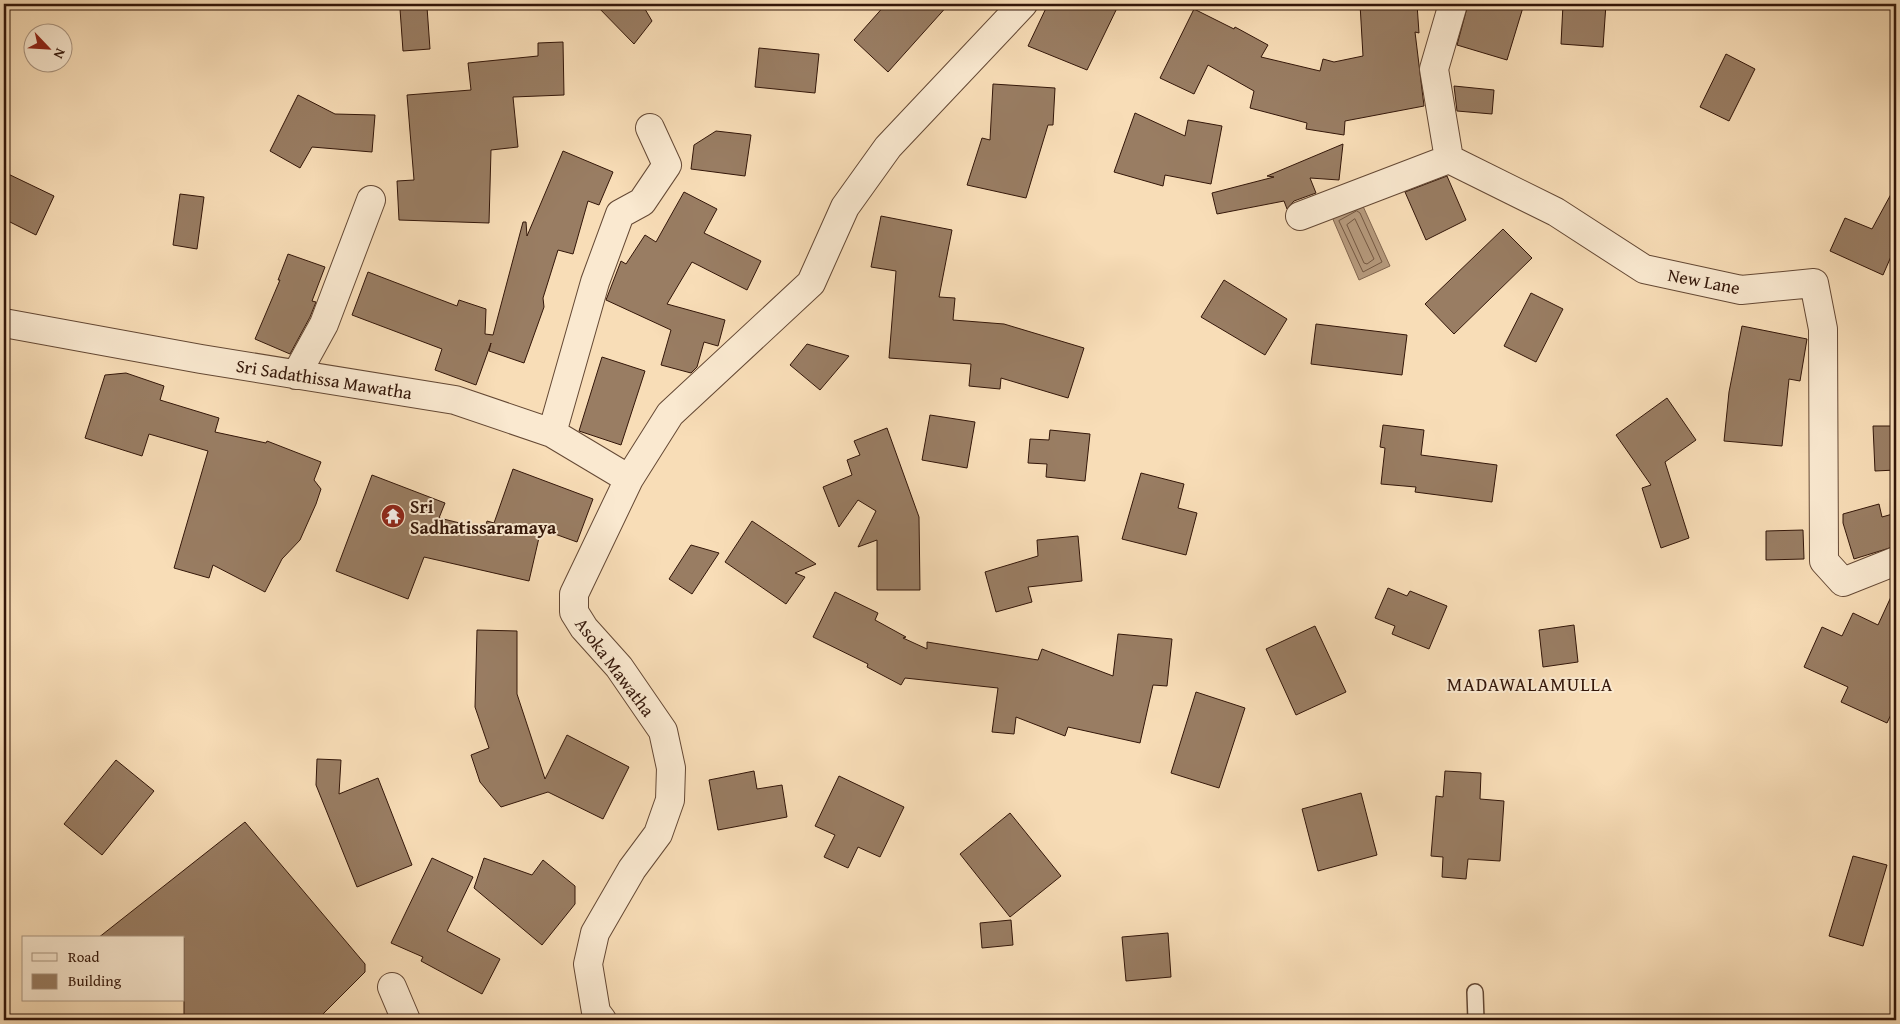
<svg xmlns="http://www.w3.org/2000/svg" width="1900" height="1024" viewBox="0 0 1900 1024" font-family="'Gentium Book Plus',serif">
	<style>
		.water { fill: #b5997c; stroke: #81654e }
		.lines { fill: none; stroke-linecap: round; stroke-linejoin: round }
		.shore { stroke: #745842; stroke-width: 1 }
		.building { fill: #997d63; stroke: #331609 }
		.service-casing { stroke: #644834; stroke-width: 18 }
		.minor-casing { stroke: #644834; stroke-width: 30 }
		.service { stroke: #fae9d0; stroke-width: 15 }
		.minor { stroke: #fae9d0; stroke-width: 28 }
		.labels { text-anchor: middle; dominant-baseline: central; stroke-width: 4; stroke-linejoin: round; paint-order: stroke }
		.street-label { font-size: 18px; fill: #331609; stroke: #fae9d0 }
		.poi-label { font-size: 18px; font-weight: bold; fill: #331609; stroke: #fae9d0; text-anchor: start }
		.neighbourhood-label { font-size: 19px; letter-spacing: 1px; fill: #331609; stroke: #fae9d0 }
	</style>
	<rect width="100%" height="100%" fill="#f8ddb7"/>
	<filter id="stains"><feTurbulence type="fractalNoise" baseFrequency=".004" numOctaves="4"/><feColorMatrix values="0 0 0 0 .2 0 0 0 0 .09 0 0 0 0 .02 0 0 0 .5 -.17"/></filter>
	<radialGradient id="worn" r=".72"><stop offset=".6" stop-color="#630" stop-opacity="0"/><stop offset="1" stop-color="#630" stop-opacity=".3"/></radialGradient>
	<!-- water -->
	<path class="water" d="M 1362,204 L 1390,266 L 1359,280 L 1332,217 Z"/>
	<g class="lines">
		<!-- shore -->
		<path class="shore" d="M 1357,211 L 1360,213 L 1382,262 L 1363,272 L 1339,221 Z
			M 1355,219 L 1374,259 L 1367,264 L 1364,263 L 1347,225 Z"/>
	</g>
	<!-- building -->
	<path class="building" d="M 595,4 L 642,4 L 652,21 L 634,44 Z
		M 886,4 L 949,4 L 888,72 L 854,40 Z
		M 1048,4 L 1119,4 L 1087,70 L 1028,46 Z
		M 1360,4 L 1417,4 L 1419,33 L 1415,32 L 1424,106 L 1345,121 L 1344,135 L 1306,129 L 1307,123 L 1250,108 L 1254,91 L 1208,65 L 1194,94 L 1160,78 L 1194,9 L 1234,29 L 1235,27 L 1268,45 L 1261,57 L 1320,71 L 1323,59 L 1334,62 L 1363,56 Z
		M 1468,4 L 1524,4 L 1507,60 L 1457,45 Z
		M 1563,4 L 1606,4 L 1603,47 L 1561,44 Z
		M 427,7 L 430,49 L 403,51 L 400,9 Z
		M 563,42 L 564,95 L 513,97 L 518,147 L 491,150 L 489,223 L 399,220 L 397,181 L 414,180 L 407,95 L 471,90 L 468,63 L 538,56 L 538,43 Z
		M 759,48 L 819,54 L 815,93 L 755,87 Z
		M 1726,54 L 1755,69 L 1729,121 L 1700,107 Z
		M 993,84 L 1055,88 L 1053,125 L 1048,125 L 1026,198 L 967,185 L 982,138 L 990,140 Z
		M 1454,86 L 1494,90 L 1492,114 L 1457,111 Z
		M 298,95 L 335,114 L 375,115 L 372,152 L 312,147 L 300,168 L 270,151 Z
		M 1135,113 L 1185,136 L 1188,120 L 1222,126 L 1211,184 L 1165,175 L 1163,186 L 1114,172 Z
		M 716,131 L 751,135 L 745,176 L 691,169 L 694,145 Z
		M 1343,144 L 1339,180 L 1310,178 L 1316,193 L 1294,201 L 1287,209 L 1284,201 L 1217,214 L 1212,193 L 1274,177 L 1267,176 Z
		M 563,151 L 613,172 L 599,205 L 588,201 L 573,254 L 558,250 L 543,298 L 544,307 L 524,363 L 489,351 L 491,343 L 476,385 L 435,370 L 442,349 L 352,315 L 368,272 L 457,306 L 459,300 L 486,309 L 485,334 L 493,335 L 523,222 L 526,222 L 527,236 Z
		M 4,172 L 54,196 L 36,235 L 4,219 Z
		M 1447,176 L 1466,220 L 1426,240 L 1405,192 Z
		M 1896,185 L 1896,245 L 1883,275 L 1830,251 L 1845,218 L 1872,229 Z
		M 684,192 L 717,209 L 704,233 L 761,261 L 747,290 L 692,262 L 667,304 L 725,320 L 718,346 L 704,342 L 697,367 L 691,373 L 661,365 L 671,330 L 606,300 L 621,261 L 626,264 L 645,235 L 656,242 Z
		M 180,194 L 204,197 L 197,249 L 173,245 Z
		M 881,216 L 952,230 L 939,297 L 955,298 L 953,320 L 1004,324 L 1084,348 L 1068,398 L 1001,378 L 1000,389 L 969,386 L 971,364 L 889,358 L 896,271 L 871,267 Z
		M 1503,229 L 1532,258 L 1454,334 L 1425,304 Z
		M 288,254 L 325,267 L 312,301 L 316,302 L 310,317 L 290,354 L 255,339 L 280,280 L 278,280 Z
		M 1224,280 L 1287,319 L 1265,355 L 1201,317 Z
		M 1531,293 L 1563,309 L 1536,362 L 1504,346 Z
		M 1316,324 L 1407,335 L 1402,375 L 1311,364 Z
		M 1742,326 L 1807,339 L 1800,381 L 1789,379 L 1782,446 L 1724,441 L 1729,392 Z
		M 807,344 L 849,356 L 820,390 L 790,365 Z
		M 602,357 L 645,371 L 621,445 L 579,431 Z
		M 126,373 L 164,386 L 160,400 L 219,418 L 215,432 L 266,443 L 267,441 L 321,462 L 314,480 L 321,489 L 316,504 L 300,540 L 282,559 L 265,592 L 213,565 L 209,578 L 174,568 L 208,451 L 149,434 L 142,456 L 85,438 L 105,375 Z
		M 1667,398 L 1696,440 L 1665,462 L 1689,538 L 1661,548 L 1642,488 L 1651,485 L 1616,435 Z
		M 930,415 L 975,422 L 967,468 L 922,460 Z
		M 1383,425 L 1424,430 L 1421,455 L 1497,465 L 1492,502 L 1415,492 L 1416,487 L 1381,484 L 1385,448 L 1380,447 Z
		M 1873,426 L 1896,426 L 1896,470 L 1875,471 Z
		M 887,428 L 919,517 L 920,590 L 877,590 L 877,540 L 858,547 L 876,511 L 858,500 L 839,527 L 823,487 L 852,475 L 847,460 L 860,455 L 854,441 Z
		M 1050,430 L 1090,434 L 1085,481 L 1046,477 L 1047,464 L 1028,463 L 1030,439 L 1049,440 Z
		M 513,469 L 593,499 L 577,542 L 541,529 L 529,581 L 424,557 L 408,599 L 336,571 L 372,475 L 445,503 L 439,518 L 485,529 L 487,521 L 494,523 Z
		M 1141,473 L 1184,484 L 1178,508 L 1197,513 L 1186,555 L 1122,539 Z
		M 1879,504 L 1882,517 L 1896,513 L 1896,546 L 1854,559 L 1843,523 L 1843,514 Z
		M 752,521 L 816,564 L 795,573 L 805,577 L 786,604 L 725,562 Z
		M 1803,530 L 1804,559 L 1766,560 L 1766,531 Z
		M 1078,536 L 1082,581 L 1028,587 L 1032,602 L 996,612 L 985,572 L 1038,556 L 1037,540 Z
		M 691,545 L 719,553 L 692,594 L 669,579 Z
		M 1896,586 L 1896,704 L 1887,723 L 1841,702 L 1848,687 L 1804,667 L 1822,627 L 1842,636 L 1853,613 L 1878,625 Z
		M 1388,588 L 1407,596 L 1410,591 L 1447,606 L 1429,649 L 1392,634 L 1395,626 L 1375,618 Z
		M 835,592 L 878,613 L 875,620 L 906,637 L 903,638 L 927,649 L 927,642 L 1038,660 L 1042,649 L 1113,676 L 1118,634 L 1172,639 L 1167,686 L 1153,685 L 1140,743 L 1068,727 L 1065,736 L 1016,717 L 1014,734 L 992,732 L 998,688 L 905,678 L 901,685 L 867,667 L 868,664 L 813,637 Z
		M 1574,625 L 1578,662 L 1543,667 L 1539,630 Z
		M 1315,626 L 1346,692 L 1296,715 L 1266,649 Z
		M 477,630 L 517,631 L 517,694 L 545,779 L 567,735 L 629,767 L 603,819 L 548,792 L 501,807 L 480,782 L 471,755 L 489,748 L 475,707 Z
		M 1196,692 L 1245,708 L 1219,788 L 1171,773 Z
		M 317,759 L 341,760 L 339,794 L 378,778 L 412,865 L 357,887 L 316,785 Z
		M 116,760 L 154,791 L 102,855 L 64,824 Z
		M 754,771 L 757,789 L 782,785 L 787,817 L 718,830 L 709,780 Z
		M 1445,771 L 1481,773 L 1480,799 L 1504,801 L 1500,861 L 1468,859 L 1466,879 L 1442,877 L 1443,857 L 1431,856 L 1436,796 L 1443,797 Z
		M 839,776 L 904,807 L 880,857 L 858,847 L 848,868 L 824,857 L 835,835 L 815,826 Z
		M 1361,793 L 1377,855 L 1318,871 L 1302,809 Z
		M 1010,813 L 1061,876 L 1010,917 L 960,854 Z
		M 245,822 L 365,964 L 365,972 L 317,1020 L 184,1020 L 184,938 L 98,938 Z
		M 1853,856 L 1887,865 L 1863,946 L 1829,936 Z
		M 432,858 L 473,877 L 447,931 L 500,959 L 482,994 L 421,961 L 423,957 L 391,943 Z
		M 484,858 L 532,875 L 543,860 L 575,886 L 575,904 L 542,945 L 474,888 Z
		M 1011,920 L 1013,945 L 982,948 L 980,923 Z
		M 1168,933 L 1171,977 L 1126,981 L 1122,937 Z"/>
	<g class="lines">
		<!-- service casing -->
		<g class="service-casing">
			<path id="service" d="M 1475,992 L 1476,1020"/>
		</g>
		<!-- minor casing -->
		<g class="minor-casing">
			<path id="minor" d="M 1453,4 L 1434,69 L 1449,159 L 1556,212 L 1644,269 L 1741,290 L 1814,283 L 1823,329 L 1824,561 L 1843,582 L 1896,561
				M 1300,216 L 1449,159
				M 4,323 L 201,359 L 455,400 L 552,433 L 629,479
				M 296,375 L 324,324 L 371,200
				M 552,433 L 595,282 L 620,214 L 642,202 L 667,165 L 650,128
				M 392,987 L 406,1020
				M 602,1020 L 596,1012 L 588,964 L 595,933 L 632,869 L 658,834 L 670,800 L 671,768 L 663,731 L 619,667 L 584,628 L 574,612 L 574,594 L 629,479 L 670,414 L 811,283 L 845,207 L 888,147 L 1023,4"/>
		</g>
		<!-- service -->
		<use href="#service" class="service"/>
		<!-- minor -->
		<use href="#minor" class="minor"/>
	</g>
	<!-- icons -->
	<defs>
		<g id="temple-disc" transform="scale(1.25)"><circle r="9.5" fill="#8f2418" stroke="#fae9d0"/><path d="M0-6L5-2H3V0L6.5 2.5H4V6H1.5V3h-3V6H-4V2.5H-6.5L-3 0V-2H-5Z" fill="#fff"/></g>
	</defs>
	<g fill-rule="evenodd">
		<use href="#temple-disc" x="393" y="516"/>
	</g>
	<g class="labels">
		<!-- street labels -->
		<g class="street-label">
			<text transform="translate(1704 281) rotate(11)">New Lane</text>
			<text transform="translate(324 379) rotate(9)">Sri Sadathissa Mawatha</text>
			<text transform="translate(615 667) rotate(53)">Asoka Mawatha</text>
		</g>
		<!-- poi labels -->
		<g class="poi-label">
			<text x="410" y="506">Sri<tspan x="410" dy="21">Sadhatissaramaya</tspan></text>
		</g>
		<!-- neighbourhood labels -->
		<g class="neighbourhood-label">
			<text x="1530" y="684">MADAWALAMULLA</text>
		</g>
	</g>
	<!-- margin -->
	<rect width="1900" height="1024" fill="none" stroke="#f8ddb7" stroke-width="20"/>
	<rect x="5" y="5" width="1890" height="1014" fill="none" stroke="#331609" stroke-width="2.5"/>
	<rect x="10" y="10" width="1880" height="1004" fill="none" stroke="#331609"/>
	<!-- legend -->
	<rect x="22" y="936" width="162" height="65" fill="#fae9d0" stroke="#aa9580"/>
	<rect x="32" y="953" width="25" height="8" fill="#fae9d0" stroke="#aa9580"/>
	<text x="68" y="962" font-size="15" fill="#331609">Road</text>
	<rect x="32" y="974" width="25" height="15" fill="#997d63" stroke="#aa9580"/>
	<text x="68" y="986" font-size="15" fill="#331609">Building</text>
	<!-- north arrow -->
	<g transform="translate(48 48) rotate(115)"><circle r="24" fill="#fae9d0" stroke="#aa9580"/>
	<path d="M0-4L9 19L0 12L-9 19Z" fill="#8f2418"/>
	<text y="-8" font-size="14" font-weight="bold" text-anchor="middle" fill="#331609">N</text>
	</g>
	<rect width="100%" height="100%" filter="url(#stains)"/>
	<rect width="100%" height="100%" fill="url(#worn)"/>
</svg>
